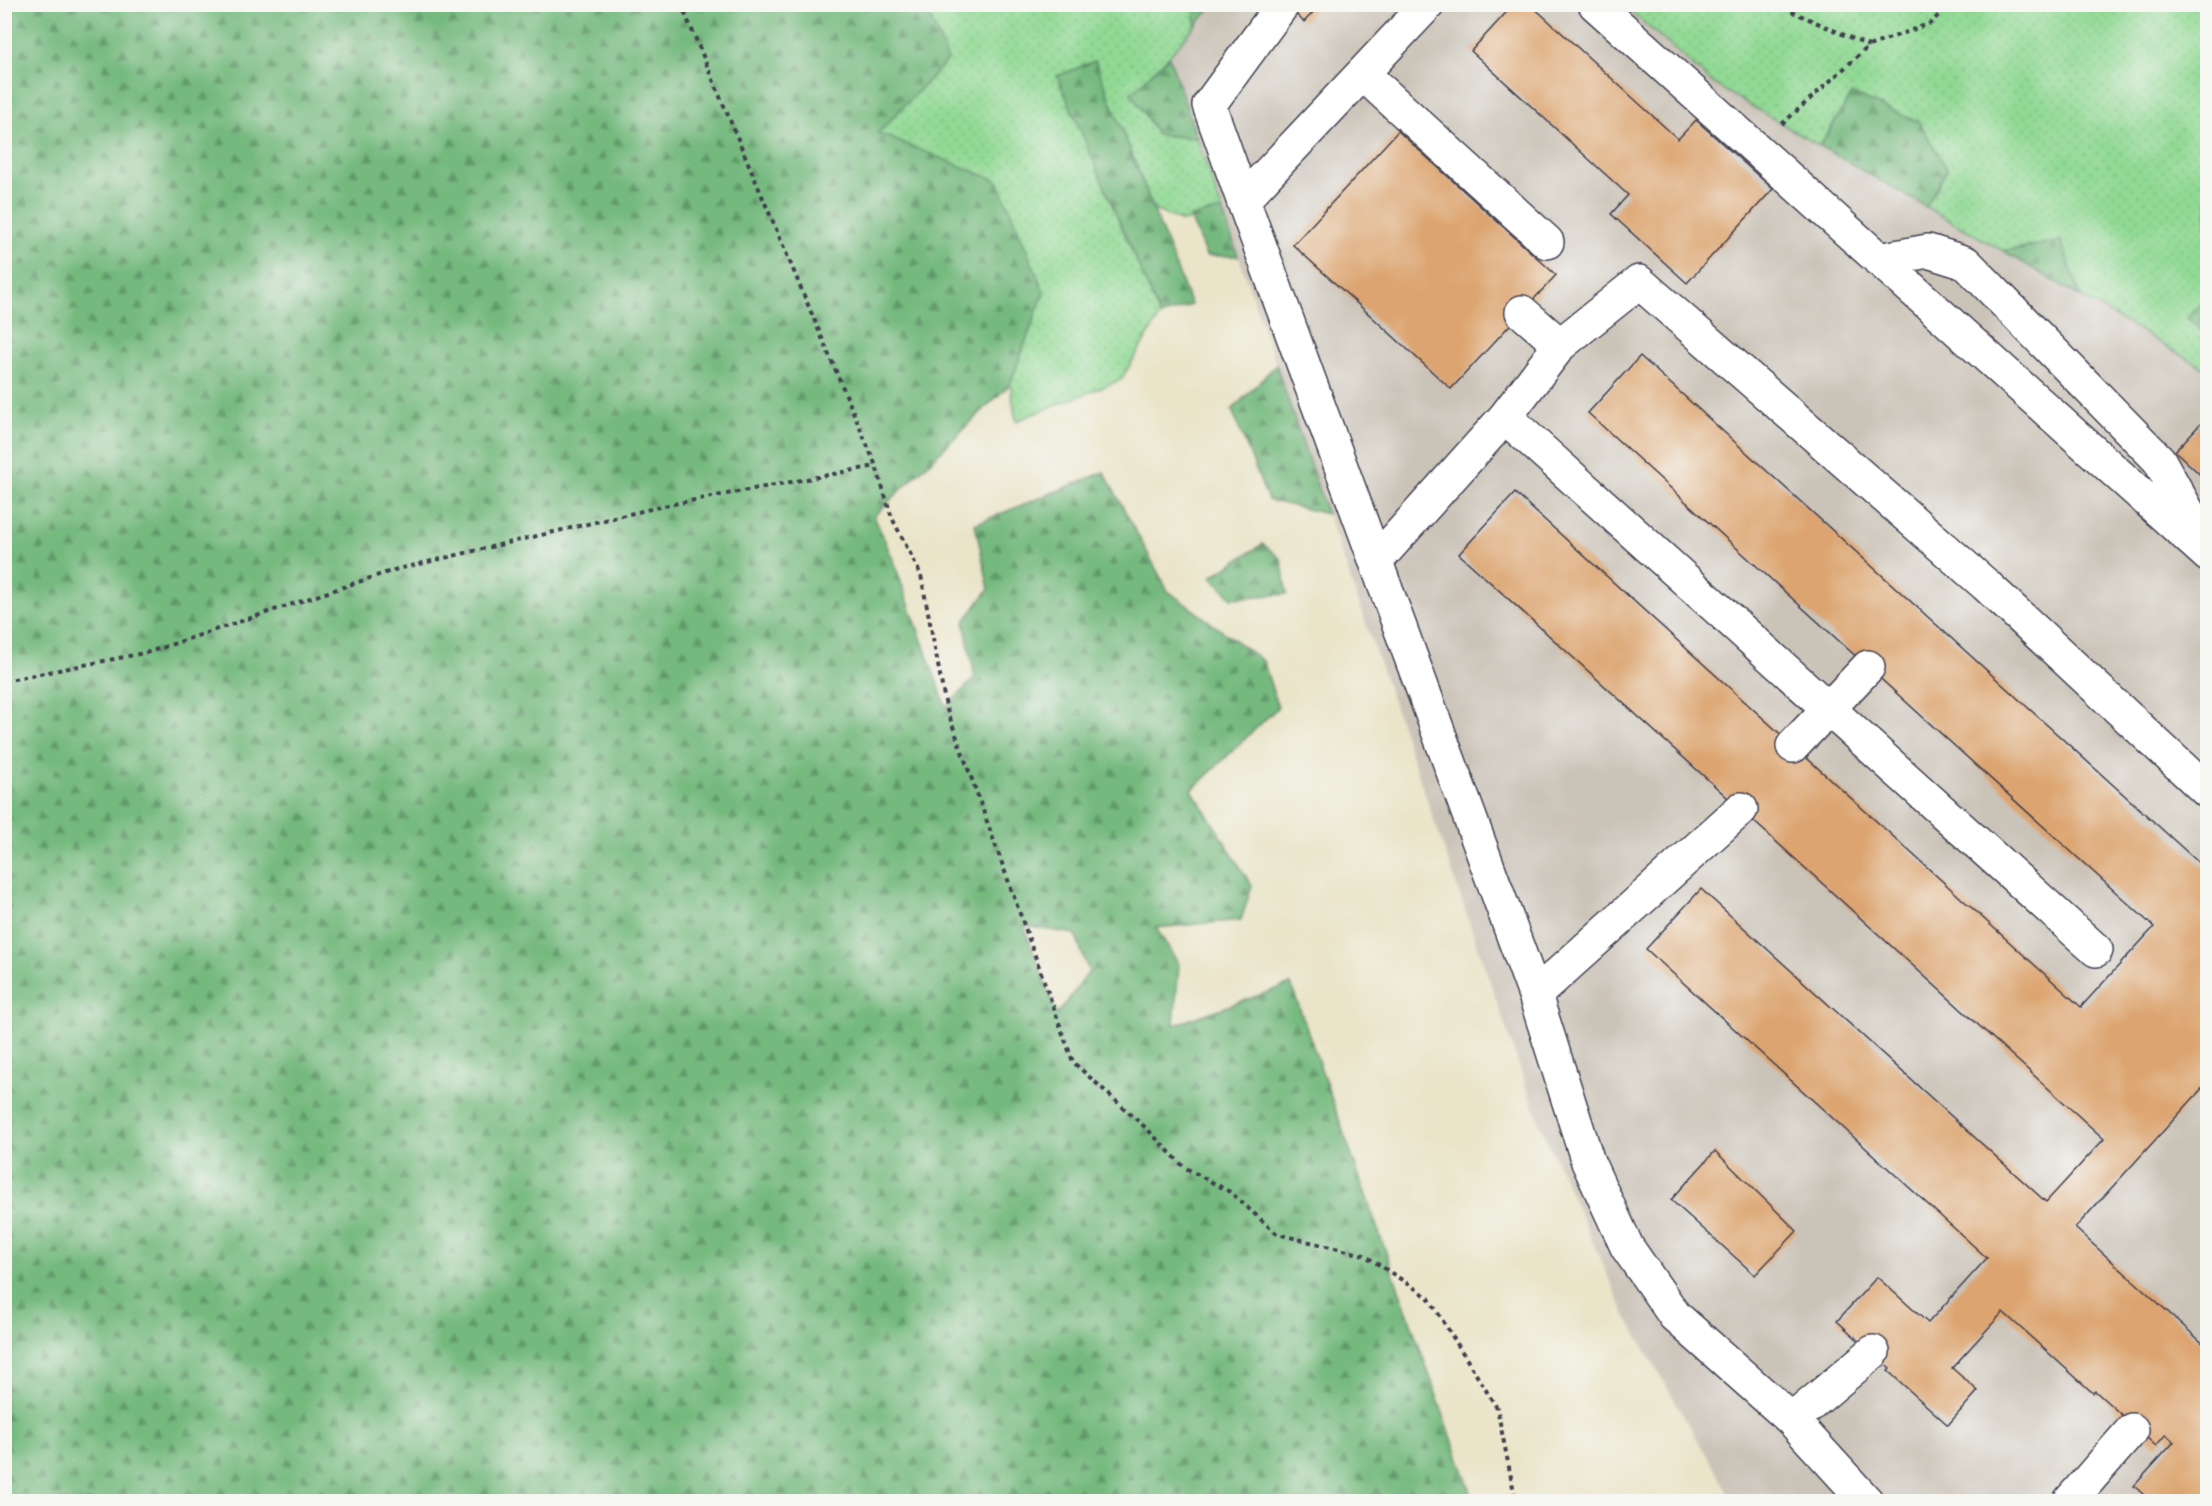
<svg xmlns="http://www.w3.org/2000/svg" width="2212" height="1506" viewBox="0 0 2212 1506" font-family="Caveat,sans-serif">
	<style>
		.industrial { fill: #cac3b8 }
		.grass { fill: url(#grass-dots); stroke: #5a7e68; stroke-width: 1.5 }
		.forest { fill: url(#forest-firs); stroke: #4b6e5c; stroke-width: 1.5; fill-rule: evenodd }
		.building { fill: #dca470 }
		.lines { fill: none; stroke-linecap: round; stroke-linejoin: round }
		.minor-casing { stroke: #403f50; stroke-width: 36 }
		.path { stroke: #403f50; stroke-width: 4; stroke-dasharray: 4.5 4.5; stroke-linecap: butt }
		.minor { stroke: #fff; stroke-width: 33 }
	</style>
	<defs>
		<pattern id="grass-dots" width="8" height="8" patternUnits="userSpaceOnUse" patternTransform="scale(1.5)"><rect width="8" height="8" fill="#91d994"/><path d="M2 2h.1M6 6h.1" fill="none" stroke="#7dba80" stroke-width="1.8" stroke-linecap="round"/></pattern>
		<pattern id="forest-firs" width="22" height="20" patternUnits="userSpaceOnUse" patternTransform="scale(1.5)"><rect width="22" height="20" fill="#74b97e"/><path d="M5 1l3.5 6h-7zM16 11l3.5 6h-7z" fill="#5f9668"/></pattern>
	</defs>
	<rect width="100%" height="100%" fill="#f6f6f2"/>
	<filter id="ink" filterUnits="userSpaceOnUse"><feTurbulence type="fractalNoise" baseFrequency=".0167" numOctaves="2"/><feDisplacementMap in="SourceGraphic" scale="12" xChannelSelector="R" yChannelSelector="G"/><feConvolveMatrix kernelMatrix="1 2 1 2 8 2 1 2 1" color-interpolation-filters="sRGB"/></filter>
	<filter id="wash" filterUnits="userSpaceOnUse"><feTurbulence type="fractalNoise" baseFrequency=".008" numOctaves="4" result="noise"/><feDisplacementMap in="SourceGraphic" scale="24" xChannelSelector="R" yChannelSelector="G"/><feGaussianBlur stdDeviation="1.35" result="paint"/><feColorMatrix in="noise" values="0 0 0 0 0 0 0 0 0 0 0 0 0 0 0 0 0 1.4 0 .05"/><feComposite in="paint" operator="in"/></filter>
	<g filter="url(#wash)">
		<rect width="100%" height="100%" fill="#eae5c9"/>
		<!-- industrial -->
		<path class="industrial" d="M 1213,5 L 1624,5 L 1715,85 L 2207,370 L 2207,1501 L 1733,1501 L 1626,1316 L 1539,1123 L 1169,56 Z"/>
		<!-- grass -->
		<path class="grass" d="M 925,5 L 1195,5 L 1195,26 L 1169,56 L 1158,135 L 1197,138 L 1222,210 L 1183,222 L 1154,210 L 1095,62 L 1058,76 L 1160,316 L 1121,380 L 1016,421 L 1010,384 L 1044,292 L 878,133 L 948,60 Z
			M 1624,5 L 2207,5 L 2207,370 L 2081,297 L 2061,241 L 2003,251 L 1926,207 L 1947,169 L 1852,94 L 1820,146 L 1715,85 Z"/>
		<!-- forest -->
		<path class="forest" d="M 5,4 L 925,5 L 948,60 L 878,133 L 998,181 L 1044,292 L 1010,384 L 874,516 L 892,557 L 946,707 L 975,678 L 964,622 L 989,589 L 975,524 L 1104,472 L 1168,591 L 1263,661 L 1278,707 L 1192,790 L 1252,886 L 1241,920 L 1156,928 L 1179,964 L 1174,1025 L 1291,984 L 1474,1501 L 5,1501 ZM 1024,926 L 1075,934 L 1089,972 L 1057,1015 Z
			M 1195,5 L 1213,5 L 1195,26 Z
			M 1169,56 L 1197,138 L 1158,135 L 1131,93 Z
			M 1095,61 L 1191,305 L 1160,316 L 1057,76 Z
			M 1852,94 L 1919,122 L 1947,169 L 1926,207 L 1820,146 Z
			M 1222,210 L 1238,256 L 1206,256 L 1190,217 Z
			M 2061,241 L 2081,297 L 2003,251 Z
			M 2207,298 L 2207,337 L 2187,318 Z
			M 1276,365 L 1327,514 L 1268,500 L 1232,410 Z
			M 1263,544 L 1281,559 L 1287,594 L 1232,598 L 1211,577 Z"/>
		<g id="blocks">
			<!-- building -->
			<path class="building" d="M 1285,4 L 1321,4 L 1304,22 Z
				M 1514,4 L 1530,4 L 1678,139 L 1696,120 L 1773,189 L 1687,283 L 1611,214 L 1628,195 L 1471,51 Z
				M 1398,131 L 1556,275 L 1451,389 L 1293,245 Z
				M 1640,356 L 2208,871 L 2208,1082 L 2075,1228 L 2208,1348 L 2208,1496 L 2202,1502 L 2138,1502 L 2144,1495 L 2134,1486 L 2174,1442 L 2166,1434 L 2156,1446 L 2095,1391 L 2093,1393 L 2003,1312 L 1952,1368 L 1978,1391 L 1948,1425 L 1888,1371 L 1890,1369 L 1837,1321 L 1877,1277 L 1928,1323 L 1987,1258 L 1646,949 L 1701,889 L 2046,1202 L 2104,1139 L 1459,554 L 1515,493 L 2081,1007 L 2154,927 L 1588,413 Z
				M 2208,416 L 2208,482 L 2175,451 Z
				M 1715,1151 L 1797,1231 L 1755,1275 L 1671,1200 Z"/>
		</g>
	</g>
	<g filter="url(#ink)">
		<use href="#blocks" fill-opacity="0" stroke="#403f50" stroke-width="1.5"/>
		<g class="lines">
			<!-- minor casing -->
			<g class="minor-casing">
				<path id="minor" d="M 1428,4 L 1243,200 L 1535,995 L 1588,1162 L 1627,1247 L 1675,1316 L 1792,1420 L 1867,1502
					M 1595,4 L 2208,555
					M 1363,74 L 1547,242
					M 1243,200 L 1209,105 L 1283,4
					M 1879,260 L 1928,251 L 1966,263 L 2159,460 L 2204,541
					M 1522,312 L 1560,345
					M 1505,417 L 2096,950
					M 1376,561 L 1505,417 L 1560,345 L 1639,282 L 1986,585 L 2208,792
					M 1793,746 L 1868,667
					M 1535,995 L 1741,809
					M 1792,1420 L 1873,1352
					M 2069,1502 L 2132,1430"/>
			</g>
			<!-- path -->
			<path class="path" d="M 681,4 L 876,466 L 892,518 L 921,575 L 946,707 L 1073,1062 L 1147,1129 L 1184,1167 L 1230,1192 L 1277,1234 L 1364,1255 L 1428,1297 L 1497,1408 L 1516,1502
				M 1775,4 L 1869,46
				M 1782,124 L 1869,46 L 1931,23 L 1949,4
				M 4,681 L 149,652 L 394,570 L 663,506 L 876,466"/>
			<!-- minor -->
			<use href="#minor" class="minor"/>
		</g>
	</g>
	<!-- margin -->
	<rect width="2212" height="1506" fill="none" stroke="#f6f6f2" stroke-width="24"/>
</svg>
